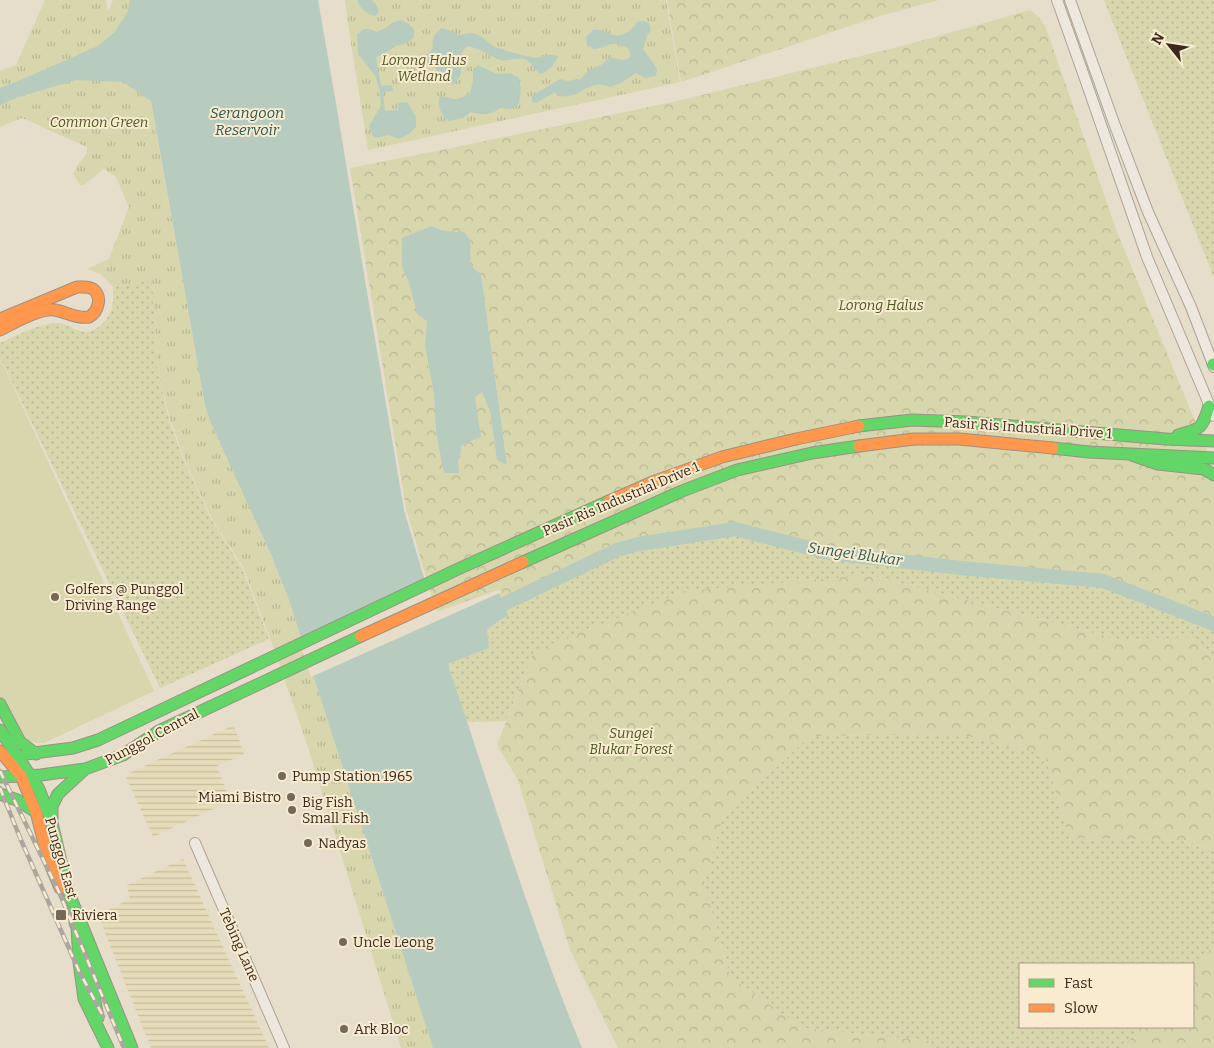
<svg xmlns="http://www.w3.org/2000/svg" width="1214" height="1048" viewBox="0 0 1214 1048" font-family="Bitter,serif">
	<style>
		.farmland { fill: url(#farmland-rules) }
		.grass { fill: url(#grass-dots) }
		.forest { fill: url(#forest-crowns); fill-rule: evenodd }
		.park { fill: url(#park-tufts) }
		.garden { fill: #d7d6ac }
		.water { fill: #b7cbbe }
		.pier { fill: #e6ddcb }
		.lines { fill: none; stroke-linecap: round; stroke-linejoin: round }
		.river { stroke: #b7cbbe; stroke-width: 14 }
		.street-casing { stroke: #aba295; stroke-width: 12 }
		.fast-casing { stroke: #9a9185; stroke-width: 13 }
		.slow-casing { stroke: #9a9185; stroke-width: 13 }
		.street { stroke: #ede8de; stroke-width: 10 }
		.fast { stroke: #63d668; stroke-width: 11 }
		.slow { stroke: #ff974d; stroke-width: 11 }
		.rail-casing { stroke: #aca79e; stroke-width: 4.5 }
		.rail { stroke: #f8ebd0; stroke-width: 2.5; stroke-dasharray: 8; stroke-linecap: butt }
		.poi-dot { fill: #766859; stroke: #f8ebd0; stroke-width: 2 }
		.labels { text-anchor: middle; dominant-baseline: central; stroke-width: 4; stroke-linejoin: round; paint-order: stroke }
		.park-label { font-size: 14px; font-style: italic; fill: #4c5821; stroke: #f8ebd0 }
		.street-label { font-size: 14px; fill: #3a291c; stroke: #f8ebd0 }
		.poi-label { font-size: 14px; fill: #3a291c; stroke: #f8ebd0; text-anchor: start }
		.water-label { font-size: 15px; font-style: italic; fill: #2a5b56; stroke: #f8ebd0 }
	</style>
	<defs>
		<pattern id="farmland-rules" width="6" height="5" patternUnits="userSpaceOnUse" patternTransform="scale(1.25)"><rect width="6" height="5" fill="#e7dcba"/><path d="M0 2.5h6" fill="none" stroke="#c7bd9f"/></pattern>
		<pattern id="grass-dots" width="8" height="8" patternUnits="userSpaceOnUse" patternTransform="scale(1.25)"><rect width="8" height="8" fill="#d7d6ac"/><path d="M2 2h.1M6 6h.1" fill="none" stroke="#b9b893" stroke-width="1.8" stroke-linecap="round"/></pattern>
		<pattern id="forest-crowns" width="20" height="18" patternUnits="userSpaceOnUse" patternTransform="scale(1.25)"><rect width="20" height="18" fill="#d7d6ac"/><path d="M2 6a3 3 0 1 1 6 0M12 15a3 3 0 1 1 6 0" fill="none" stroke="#b9b893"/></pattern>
		<pattern id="park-tufts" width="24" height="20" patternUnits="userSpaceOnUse" patternTransform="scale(1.25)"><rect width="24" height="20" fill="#d7d6ac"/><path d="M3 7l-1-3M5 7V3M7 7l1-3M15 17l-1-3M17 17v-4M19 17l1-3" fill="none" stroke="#b9b893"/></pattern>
	</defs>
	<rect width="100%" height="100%" fill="#e6ddcb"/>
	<!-- farmland -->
	<path class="farmland" d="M 234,725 L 244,754 L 217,766 L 230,801 L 153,837 L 125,775 Z
		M 183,859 L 269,1048 L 151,1048 L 98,915 L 130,899 L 127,885 Z"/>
	<!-- grass -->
	<path class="grass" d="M 1104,0 L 1214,0 L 1214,278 Z
		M 152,280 L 158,373 L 169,420 L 185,463 L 210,517 L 242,568 L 269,639 L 160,688 L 0,357 L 0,343 C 16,336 42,322 59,323 C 67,324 79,332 85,332 C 90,332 96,329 100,326 C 113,315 114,304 113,287 Z
		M 711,509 L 1098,560 L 1214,605 L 1214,660 L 1191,637 L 1121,640 L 869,575 L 534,651 L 506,721 L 467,722 L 448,664 L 489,648 L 487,629 L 508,615 L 499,593 L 610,527 Z
		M 959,734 L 1045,755 L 1069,838 L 1184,840 L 1214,851 L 1214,944 L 1193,968 L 1193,964 L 1020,964 L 1020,1027 L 1141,1027 L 1122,1048 L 932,1048 L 929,1041 L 802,1028 L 730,976 L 704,883 L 723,817 L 810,736 Z"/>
	<!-- forest -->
	<path class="forest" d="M 667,0 L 939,0 L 883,15 L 681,82 Z
		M 1030,10 L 1039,17 L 1046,28 L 1117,232 L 1214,467 L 1214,617 L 1107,577 L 829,547 L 735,523 L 634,538 L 617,543 L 504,599 L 500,590 L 436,612 L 406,508 L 350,168 L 432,152 L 678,101 L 910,44 ZM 432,226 L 444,231 L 463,232 L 470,240 L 471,266 L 481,274 L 507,464 L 497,460 L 490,411 L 482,392 L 475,397 L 481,437 L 462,445 L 458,463 L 436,432 L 434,395 L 425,345 L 427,321 L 410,286 L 403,266 Z
		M 869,575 L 1121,640 L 1191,637 L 1214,660 L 1214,851 L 1184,840 L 1069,838 L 1045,755 L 959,734 L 810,736 L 723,817 L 704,883 L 730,976 L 802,1028 L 929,1041 L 932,1048 L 618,1048 L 570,950 L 518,780 L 497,745 L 534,651 L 685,591 Z
		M 1214,944 L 1214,1048 L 1122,1048 L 1141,1027 L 1193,1027 L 1193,968 Z"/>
	<!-- park -->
	<path class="park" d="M 45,0 L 106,0 L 108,12 L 113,0 L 135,0 L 154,120 L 205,405 L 273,559 L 289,600 L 433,1048 L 401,1048 L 307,744 L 270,638 L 243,567 L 211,517 L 186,463 L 170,419 L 158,373 L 152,280 L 113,287 L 101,274 L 87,269 L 109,259 L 129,207 L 116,177 L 104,169 L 84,185 L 80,185 L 73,174 C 75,172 76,169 77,166 C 82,159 87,157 87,147 L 22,118 L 0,127 L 0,71 L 16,65 Z
		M 345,0 L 666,0 L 680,82 L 368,150 L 349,30 Z"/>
	<!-- garden -->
	<path class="garden" d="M 0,358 L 154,691 L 44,743 L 25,742 L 0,705 Z"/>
	<!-- water -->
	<path class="water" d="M 130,0 L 318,0 L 337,109 L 367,292 L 404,510 L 435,615 L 499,593 L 508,615 L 487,629 L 489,648 L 448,664 C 491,792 530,923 582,1048 L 433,1048 L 289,600 L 273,559 L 210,421 L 205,405 L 151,101 L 123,82 L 76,80 L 18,97 L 0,105 L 0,88 L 23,79 L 98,46 L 115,32 L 128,11 Z
		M 357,0 L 372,0 L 377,6 L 379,11 L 375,16 C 365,13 361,9 357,0 Z
		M 401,20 L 409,24 L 414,29 L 414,37 L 407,43 L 396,46 L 386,52 L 382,55 L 376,57 L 381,86 L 392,85 L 393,91 L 383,92 L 385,111 L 398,110 L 398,103 L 407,102 L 416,117 L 416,127 L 409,134 L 399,139 L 389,135 L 375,138 L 371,133 L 369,126 L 381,106 L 380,93 L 376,77 L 358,54 L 357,35 L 364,29 L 370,29 L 376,32 L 384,29 L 394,22 Z
		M 642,21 L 649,23 L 651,30 L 647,36 L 643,49 L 657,69 L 656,76 L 645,78 L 636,73 L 621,83 L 610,87 C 589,79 586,93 569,96 C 564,97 559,95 554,93 L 536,103 L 532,102 L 532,96 L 560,79 L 567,81 L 581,79 L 588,71 L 601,65 L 610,57 L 622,60 L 628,59 L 631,55 L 628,48 C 625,47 622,45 619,44 C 610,42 602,49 593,49 L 587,44 L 586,37 L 593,30 C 603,29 605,33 613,35 C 623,37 632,31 637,22 Z
		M 442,28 L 451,31 L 459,35 L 473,33 L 482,37 L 494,47 L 517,54 L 535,58 L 551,55 L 558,56 C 555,65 549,70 541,74 C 534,70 532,62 524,59 C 517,56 508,62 500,60 C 489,56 480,48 467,46 L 461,54 L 461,74 L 455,84 L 445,83 L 437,69 L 424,64 L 423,59 L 433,48 C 431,39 434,34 442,28 Z
		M 478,65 L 497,74 L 510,73 L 519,78 L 521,89 L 519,104 L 511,109 L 500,108 C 489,116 484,115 471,112 L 463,118 L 449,121 C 441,116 437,106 440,96 C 456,99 454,102 470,93 L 473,81 L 473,72 Z
		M 432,226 L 444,231 L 464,232 L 470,240 L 471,266 L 481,274 L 507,465 L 497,460 L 490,411 L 482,392 L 475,397 L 481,437 L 462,445 L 458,463 L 459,473 L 444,473 L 436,432 L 434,395 L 425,345 L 427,321 L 417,314 L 410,286 L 402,266 L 402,238 Z"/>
	<!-- pier -->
	<path class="pier" d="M 427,580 L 437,612 L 498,590 L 502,592 L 311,677 L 299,641 Z"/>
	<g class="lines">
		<!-- river -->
		<path class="river" d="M 504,604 L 617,550 L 639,544 L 735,529 L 829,553 L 961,568 L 1103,581 L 1214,624"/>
		<!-- street casing -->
		<g class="street-casing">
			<path id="street" d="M 1057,0 L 1083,73 L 1147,257 L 1214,416
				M 1070,0 L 1114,123 L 1148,212 L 1191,307 L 1214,367
				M 195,843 L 284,1048"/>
		</g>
		<!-- fast casing -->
		<g class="fast-casing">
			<path id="fast" d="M 1213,364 L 1214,365
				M 859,426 L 912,420 L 966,422 L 1166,439 L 1214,441
				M 1178,435 C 1201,429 1202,429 1209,406
				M 1053,448 L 1089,452 L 1214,458
				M 1129,454 L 1158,464 L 1204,469 L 1214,475
				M 523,562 L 682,491 L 737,470 L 812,453 L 859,446
				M 0,704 L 20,742 L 36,754
				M 0,730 L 39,789 L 52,823 L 68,891 L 132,1048
				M 26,754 L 73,748 L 98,740 L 458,569 L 609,501
				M 0,777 L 41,775 L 85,769 L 123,755 L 159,731 L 361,636
				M 0,794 L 17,800 L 36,812
				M 52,819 L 52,806 L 58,794 L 85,769
				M 75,923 L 77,927 L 79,962 L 84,999 L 108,1048
				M 88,962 L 98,1018"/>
		</g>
		<!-- slow casing -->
		<g class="slow-casing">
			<path id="slow" d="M 0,319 L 77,287 C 83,287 88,286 93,289 C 103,297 98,312 89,317 C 77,319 66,312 55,310 C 39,308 14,323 0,330
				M 859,446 L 914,439 L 959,439 L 1053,448
				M 609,501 L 655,481 L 722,457 L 796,439 L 859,426
				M 361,636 L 523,562
				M 0,751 L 21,776 L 36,812 L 48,859 L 60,888"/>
		</g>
		<!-- street -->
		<use href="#street" class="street"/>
		<!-- fast -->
		<use href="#fast" class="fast"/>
		<!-- slow -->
		<use href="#slow" class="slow"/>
		<!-- rail casing -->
		<g class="rail-casing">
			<path id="rail" d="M 0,771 L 59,892 L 124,1048
				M 0,788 L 21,840 L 79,971 L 103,1016"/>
		</g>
		<!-- rail -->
		<use href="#rail" class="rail"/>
	</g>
	<!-- markers -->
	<g class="poi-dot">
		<circle cx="55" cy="597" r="5"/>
		<circle cx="282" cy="776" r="5"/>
		<circle cx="291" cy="797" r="5"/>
		<circle cx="292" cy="810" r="5"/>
		<circle cx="308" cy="843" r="5"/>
		<rect x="55" y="909" width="12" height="12" rx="2.5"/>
		<circle cx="343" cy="942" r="5"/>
		<circle cx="344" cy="1029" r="5"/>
	</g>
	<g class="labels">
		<!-- park labels -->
		<g class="park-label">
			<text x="424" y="60">Lorong Halus<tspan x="424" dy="16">Wetland</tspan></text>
			<text x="99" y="122">Common Green</text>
			<text x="881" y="305">Lorong Halus</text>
			<text x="631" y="733">Sungei<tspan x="631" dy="16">Blukar Forest</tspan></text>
		</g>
		<!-- street labels -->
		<g class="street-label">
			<text transform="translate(1028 428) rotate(4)">Pasir Ris Industrial Drive 1</text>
			<text transform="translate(621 499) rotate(-23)">Pasir Ris Industrial Drive 1</text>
			<text transform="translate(152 737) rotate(-28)">Punggol Central</text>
			<text transform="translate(61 858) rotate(74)">Punggol East</text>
			<text transform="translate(239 945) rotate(66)">Tebing Lane</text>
		</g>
		<!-- poi labels -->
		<g class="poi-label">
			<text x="65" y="589">Golfers @ Punggol<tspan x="65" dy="16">Driving Range</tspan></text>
			<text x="292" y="776">Pump Station 1965</text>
			<text x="281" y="797" text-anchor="end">Miami Bistro</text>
			<text x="302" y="802">Big Fish<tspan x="302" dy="16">Small Fish</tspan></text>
			<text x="318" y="843">Nadyas</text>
			<text x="72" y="915">Riviera</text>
			<text x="353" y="942">Uncle Leong</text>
			<text x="354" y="1029">Ark Bloc</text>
		</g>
		<!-- water labels -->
		<g class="water-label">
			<text x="247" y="113">Serangoon<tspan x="247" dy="17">Reservoir</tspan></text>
			<text transform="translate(855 554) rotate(8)">Sungei Blukar</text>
		</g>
	</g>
	<!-- legend -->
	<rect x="1019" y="963" width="175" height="65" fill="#f8ebd0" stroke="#ac9d88"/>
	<rect x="1029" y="979" width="25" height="8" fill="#63d668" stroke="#ac9d88"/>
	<text x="1064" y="988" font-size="15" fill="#3a291c">Fast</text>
	<rect x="1029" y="1004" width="25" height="8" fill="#ff974d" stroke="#ac9d88"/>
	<text x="1064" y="1013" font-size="15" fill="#3a291c">Slow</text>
	<!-- north arrow -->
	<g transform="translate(1169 45) rotate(300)" stroke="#f8ebd0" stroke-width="4" paint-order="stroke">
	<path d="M0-4L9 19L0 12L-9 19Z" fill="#3a291c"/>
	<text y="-8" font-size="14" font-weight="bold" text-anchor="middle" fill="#3a291c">N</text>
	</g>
</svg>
